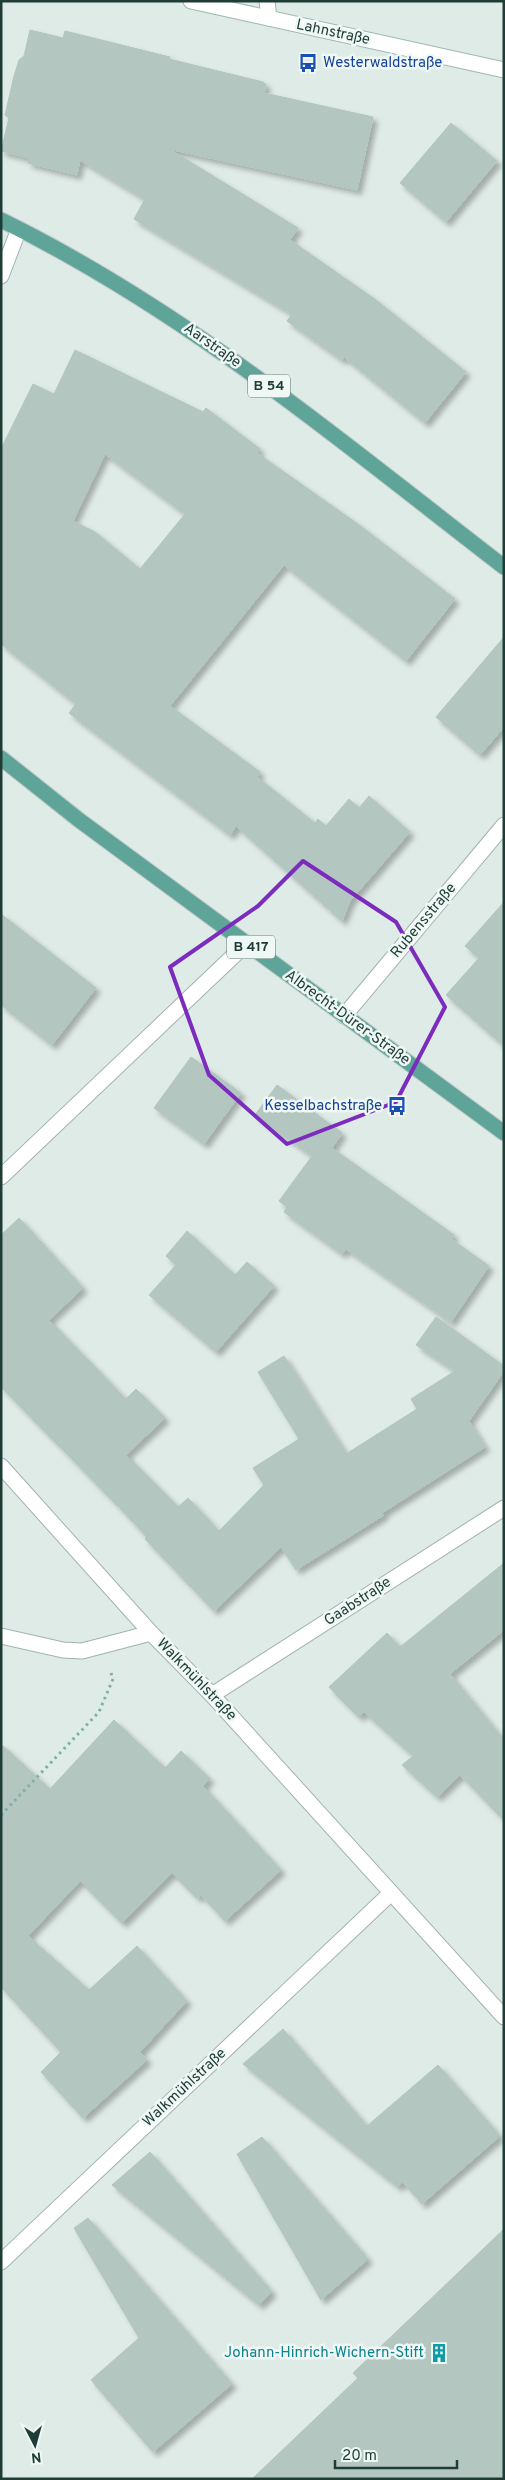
<svg xmlns="http://www.w3.org/2000/svg" width="505" height="2480" viewBox="0 0 505 2480" font-family="Overpass,sans-serif">
	<style>
		.building { fill: #b4c6c0; stroke: #b1c5be; fill-rule: evenodd; filter: url(#shadow) }
		.lines { fill: none; stroke-linecap: round; stroke-linejoin: round }
		.lane-casing { stroke: #a2b3af; stroke-width: 17 }
		.street-casing { stroke: #a2b3af; stroke-width: 17 }
		.secondary-casing { stroke: #9db8b0; stroke-width: 17 }
		.primary-casing { stroke: #c0c8c7; stroke-width: 17 }
		.path { stroke: #7cb1a5; stroke-width: 3; stroke-dasharray: 2.5 4; stroke-linecap: butt }
		.lane { stroke: #fff; stroke-width: 15 }
		.street { stroke: #fff; stroke-width: 15 }
		.secondary { stroke: #fff; stroke-width: 15 }
		.primary { stroke: #5fa498; stroke-width: 15 }
		.marked { fill: none; stroke: #7b2cbf; stroke-width: 4; stroke-linejoin: round }
		.labels { text-anchor: middle; dominant-baseline: central; stroke-width: 5; stroke-linejoin: round; paint-order: stroke }
		.shield { fill: #eff8f4; stroke: #5d7470; stroke-width: 1 }
		.shield-label { font-size: 14px; font-weight: bold; fill: #1f3c37 }
		.street-label { font-size: 15px; fill: #1f3c37; stroke: #eff8f4 }
		.transit-label { font-size: 15px; fill: #164399; stroke: #eff8f4; text-anchor: start }
		.culture-label { font-size: 15px; fill: #0d838f; stroke: #eff8f4; text-anchor: end }
	</style>
	<defs>
		<filter id="shadow"><feDropShadow dx="4.5" dy="4.5" stdDeviation="2.5" flood-color="#0004"/></filter>
	</defs>
	<rect width="100%" height="100%" fill="#dfebe7"/>
	<!-- building -->
	<path class="building" d="M 30,30 L 63,38 L 65,31 L 170,57 L 169,59 L 263,82 L 266,85 L 264,93 L 373,117 L 357,190 L 169,149 L 298,228 L 290,240 L 376,300 L 466,372 L 425,423 L 344,357 L 342,360 L 287,321 L 292,314 L 134,219 L 145,199 L 80,160 L 77,175 L 28,163 L 29,158 L 1,151 L 9,118 L 5,115 L 14,76 L 19,60 L 24,56 Z
		M 451,123 L 497,161 L 446,222 L 400,183 Z
		M 75,350 L 203,412 L 206,408 L 260,449 L 257,453 L 362,527 L 455,599 L 406,661 L 284,565 L 170,706 L 260,772 L 257,777 L 315,823 L 318,819 L 326,826 L 349,799 L 359,808 L 369,796 L 410,832 L 350,901 L 342,921 L 236,826 L 230,835 L 69,713 L 76,704 L 1,644 L 1,449 L 33,384 L 54,394 ZM 105,454 L 185,514 L 140,569 L 95,532 L 73,521 Z
		M 504,637 L 504,727 L 480,755 L 436,717 Z
		M 504,902 L 504,1046 L 446,995 L 479,958 L 465,946 Z
		M 1,914 L 96,988 L 52,1045 L 1,1005 Z
		M 191,1057 L 241,1093 L 204,1144 L 154,1108 Z
		M 277,1085 L 342,1133 L 332,1148 L 454,1235 L 451,1239 L 489,1266 L 451,1322 L 346,1249 L 342,1254 L 284,1212 L 287,1207 L 279,1201 L 312,1156 L 255,1115 Z
		M 19,1218 L 83,1288 L 49,1320 L 126,1399 L 136,1389 L 165,1418 L 126,1455 L 178,1507 L 188,1498 L 219,1531 L 264,1485 L 253,1468 L 299,1439 L 258,1372 L 284,1356 L 346,1454 L 417,1409 L 411,1399 L 455,1371 L 416,1345 L 436,1317 L 504,1366 L 504,1371 L 469,1421 L 485,1447 L 382,1513 L 384,1515 L 296,1570 L 281,1547 L 214,1611 L 145,1539 L 147,1537 L 118,1506 L 1,1387 L 1,1235 Z
		M 187,1231 L 235,1275 L 247,1262 L 274,1286 L 216,1352 L 149,1295 L 176,1265 L 166,1256 Z
		M 504,1563 L 504,1630 L 450,1674 L 504,1740 L 504,1820 L 460,1775 L 437,1797 L 402,1765 L 413,1756 L 364,1712 L 359,1717 L 329,1687 L 387,1633 L 400,1647 Z
		M 114,1720 L 165,1768 L 181,1751 L 210,1779 L 203,1786 L 281,1870 L 225,1921 L 201,1895 L 197,1898 L 172,1873 L 122,1923 L 80,1881 L 28,1936 L 89,1990 L 137,1946 L 187,2001 L 140,2052 L 147,2060 L 83,2118 L 41,2072 L 61,2052 L 1,1987 L 1,1744 L 50,1789 Z
		M 283,2029 L 367,2126 L 438,2065 L 500,2136 L 422,2204 L 403,2182 L 398,2187 L 243,2064 Z
		M 262,2137 L 368,2259 L 321,2300 L 237,2154 Z
		M 150,2152 L 272,2292 L 259,2305 L 112,2185 Z
		M 88,2218 L 232,2384 L 153,2452 L 91,2380 L 139,2338 L 74,2228 Z
		M 504,2229 L 504,2479 L 252,2479 L 358,2378 L 353,2373 Z"/>
	<g class="lines">
		<!-- lane casing -->
		<g class="lane-casing">
			<path id="lane" d="M 1,276 L 19,229
				M 1,2262 L 391,1893"/>
		</g>
		<!-- street casing -->
		<g class="street-casing">
			<path id="street" d="M 267,1 L 269,18
				M 344,1016 L 504,825
				M 1,1177 L 246,944
				M 1,1466 L 151,1633 L 212,1695 L 504,2017
				M 1,1636 L 63,1650 L 82,1651 L 151,1633
				M 212,1695 L 504,1508"/>
		</g>
		<!-- secondary casing -->
		<g class="secondary-casing">
			<path id="secondary" d="M 191,1 L 504,70"/>
		</g>
		<!-- primary casing -->
		<g class="primary-casing">
			<path id="primary" d="M 1,220 C 185,310 343,443 504,567
				M 1,758 L 79,820 L 504,1133"/>
		</g>
		<!-- path -->
		<path class="path" d="M 1,1815 L 99,1712 L 113,1679 L 111,1673"/>
		<!-- lane -->
		<use href="#lane" class="lane"/>
		<!-- street -->
		<use href="#street" class="street"/>
		<!-- secondary -->
		<use href="#secondary" class="secondary"/>
		<!-- primary -->
		<use href="#primary" class="primary"/>
	</g>
	<!-- marked area -->
	<path class="marked" d="M 303,861 L 396,922 L 445,1007 L 396,1102 L 287,1144 L 209,1075 L 170,967 L 258,906 Z"/>
	<!-- icons -->
	<defs>
		<g id="bus-bare" transform="scale(1.5)"><path d="M-5-6H5V4H4V6H2V4H-2V6H-4V4H-5ZM-3.5-4V0h7V-4ZM-3.5 1.2v1.5H-2V1.2ZM2 1.2v1.5H3.5V1.2Z" fill="#1a4fb4" stroke="#eff8f4" stroke-width="2.5" paint-order="stroke"/></g>
		<g id="building-bare" transform="scale(1.5)"><path d="M-4-6H4V6H1V3H-1V6H-4ZM-2.5-4.3h1.7v1.8h-1.7ZM.8-4.3h1.7v1.8H.8ZM-2.5-1h1.7V.8h-1.7ZM.8-1h1.7V.8H.8Z" fill="#0f9aa8" stroke="#eff8f4" stroke-width="2.5" paint-order="stroke"/></g>
	</defs>
	<g fill-rule="evenodd">
		<use href="#bus-bare" x="308" y="63"/>
		<use href="#bus-bare" x="397" y="1106"/>
		<use href="#building-bare" x="439" y="2353"/>
	</g>
	<g class="labels">
		<!-- shield labels -->
		<g class="shield">
			<rect x="248" y="374.5" width="42" height="23" rx="4"/>
			<rect x="227" y="935.5" width="48" height="23" rx="4"/>
		</g>
		<g class="shield-label">
			<text x="269" y="386">B 54</text>
			<text x="251" y="947">B 417</text>
		</g>
		<!-- street labels -->
		<g class="street-label">
			<text transform="translate(333 33) rotate(12)">Lahnstraße</text>
			<text transform="translate(212 346) rotate(35)">Aarstraße</text>
			<text transform="translate(424 921) rotate(-50)">Rubensstraße</text>
			<text transform="translate(347 1018) rotate(36)">Albrecht-Dürer-Straße</text>
			<text transform="translate(358 1602) rotate(-33)">Gaabstraße</text>
			<text transform="translate(196 1680) rotate(46)">Walkmühlstraße</text>
			<text transform="translate(185 2088) rotate(-43)">Walkmühlstraße</text>
		</g>
		<!-- transit labels -->
		<g class="transit-label">
			<text x="323" y="63">Westerwaldstraße</text>
			<text x="382" y="1106" text-anchor="end">Kesselbachstraße</text>
		</g>
		<!-- culture labels -->
		<g class="culture-label">
			<text x="424" y="2353">Johann-Hinrich-Wichern-Stift</text>
		</g>
	</g>
	<!-- border -->
	<rect width="505" height="2480" fill="none" stroke="#1f3c37" stroke-width="5"/>
	<!-- north arrow -->
	<g transform="translate(35 2445) rotate(174)" stroke="#eff8f4" stroke-width="4" paint-order="stroke">
	<path d="M0-4L9 19L0 12L-9 19Z" fill="#1f3c37"/>
	<text y="-8" font-size="14" font-weight="bold" text-anchor="middle" fill="#1f3c37">N</text>
	</g>
	<!-- scale -->
	<path d="M335 2460v8h122v-8" fill="none" stroke="#1f3c37" stroke-width="2.5"/>
	<text x="342" y="2460" font-size="15" fill="#1f3c37" stroke="#eff8f4" stroke-width="4" paint-order="stroke">20 m</text>
</svg>
